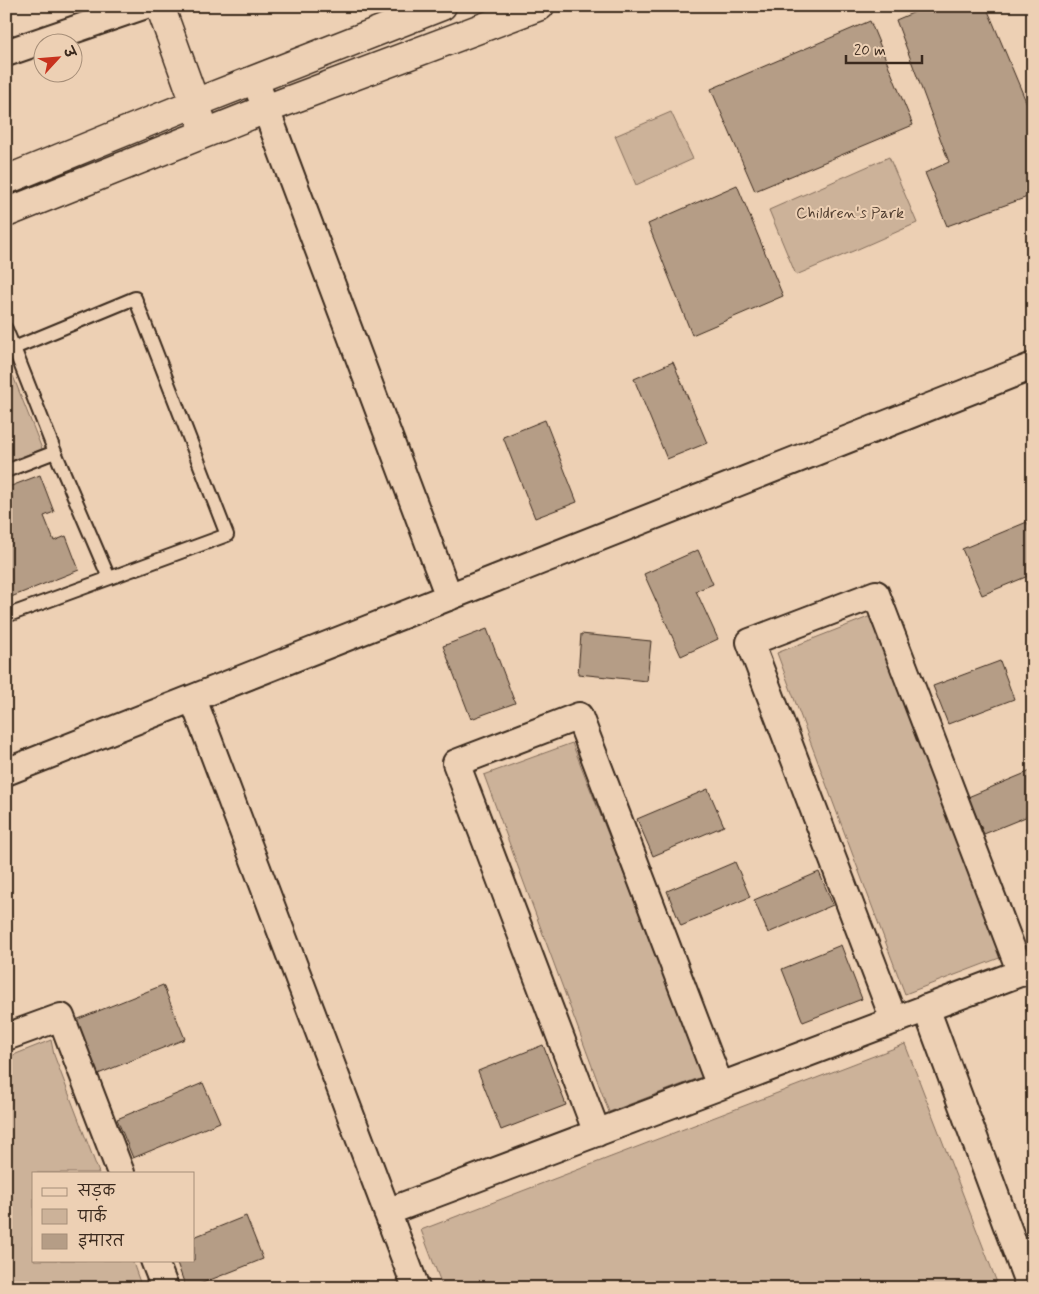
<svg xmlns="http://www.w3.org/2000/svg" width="1039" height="1294" viewBox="0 0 1039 1294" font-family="Mynerve,'Playpen Sans Deva',sans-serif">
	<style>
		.green { fill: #ccb299; stroke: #846e5c }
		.building { fill: #b59d86; stroke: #3b2a1e }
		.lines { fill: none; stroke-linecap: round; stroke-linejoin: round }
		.lane-casing { stroke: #3b2a1e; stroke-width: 16 }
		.street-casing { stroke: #3b2a1e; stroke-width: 30 }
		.secondary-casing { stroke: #3b2a1e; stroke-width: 31 }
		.lane { stroke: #edd0b4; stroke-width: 12 }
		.street { stroke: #edd0b4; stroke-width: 26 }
		.secondary { stroke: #edd0b4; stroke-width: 28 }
		.labels { text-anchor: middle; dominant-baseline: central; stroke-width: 4; stroke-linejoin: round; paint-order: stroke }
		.park-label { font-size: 16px; fill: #513e30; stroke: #edd0b4 }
	</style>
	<rect width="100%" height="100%" fill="#edd0b4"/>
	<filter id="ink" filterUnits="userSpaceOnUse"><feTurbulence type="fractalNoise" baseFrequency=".02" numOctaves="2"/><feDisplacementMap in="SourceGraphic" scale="10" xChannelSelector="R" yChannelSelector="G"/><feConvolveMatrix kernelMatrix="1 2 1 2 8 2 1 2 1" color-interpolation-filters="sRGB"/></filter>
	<g filter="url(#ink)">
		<!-- green -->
		<path class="green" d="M 671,112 L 693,159 L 636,185 L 615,136 Z
			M 889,157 L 917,223 L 858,249 L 796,275 L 769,210 Z
			M 13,376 L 42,449 L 6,463 L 6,379 Z
			M 871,616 L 1002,957 L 905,994 L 777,653 Z
			M 572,743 L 704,1076 L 609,1112 L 484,775 Z
			M 51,1040 L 54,1055 L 99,1173 L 34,1173 L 34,1260 L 132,1260 L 142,1288 L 6,1288 L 6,1058 Z
			M 905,1044 L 999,1288 L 443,1288 L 421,1230 Z"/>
		<!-- building -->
		<path class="building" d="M 929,6 L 986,6 L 1033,118 L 1033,195 L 947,226 L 925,173 L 949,162 L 896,20 Z
			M 870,21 L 913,125 L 755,191 L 711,89 Z
			M 737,185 L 783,296 L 692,335 L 648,224 Z
			M 673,362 L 707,443 L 667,459 L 634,379 Z
			M 545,420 L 577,502 L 535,518 L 503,437 Z
			M 40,475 L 54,512 L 44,516 L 54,541 L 66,536 L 79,570 L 6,599 L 6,488 Z
			M 1027,522 L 1033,536 L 1033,574 L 982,595 L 962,549 Z
			M 698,550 L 713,584 L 696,591 L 718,639 L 681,656 L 644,574 Z
			M 487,629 L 515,703 L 471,719 L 443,646 Z
			M 581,634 L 651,641 L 647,681 L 578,674 Z
			M 1000,661 L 1014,699 L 948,724 L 933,686 Z
			M 1033,770 L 1033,814 L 984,834 L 968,797 Z
			M 708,789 L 724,826 L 653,856 L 637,819 Z
			M 735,862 L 750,897 L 681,926 L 667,891 Z
			M 819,872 L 833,905 L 768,933 L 754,900 Z
			M 841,945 L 862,999 L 803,1022 L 782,969 Z
			M 163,985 L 185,1039 L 98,1074 L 76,1020 Z
			M 543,1045 L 566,1105 L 501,1130 L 478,1071 Z
			M 203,1083 L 220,1122 L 133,1158 L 117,1119 Z
			M 246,1216 L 263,1259 L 190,1288 L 186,1288 L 176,1260 L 194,1260 L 194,1237 Z"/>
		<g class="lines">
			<!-- lane casing -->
			<g class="lane-casing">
				<path id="lane" d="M 6,329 L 14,348 L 135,298 L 227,535 L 6,616
					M 6,351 L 14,348 L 55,452 L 109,578
					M 6,471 L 55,452"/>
			</g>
			<!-- street casing -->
			<g class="street-casing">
				<path id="street" d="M 6,53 L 143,6
					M 255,80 L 449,597
					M 193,699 L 416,1288
					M 6,772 L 1033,366
					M 926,1008 L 1030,1288
					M 894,1020 L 750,642 L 876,594 L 1021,973
					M 6,1037 L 61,1017 L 121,1173
					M 597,1133 L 456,763 L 579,716 L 720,1086
					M 387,1212 L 1033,968
					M 154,1260 L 165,1288"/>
			</g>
			<!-- secondary casing -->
			<g class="secondary-casing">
				<path id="secondary" d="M 160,6 L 201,120
					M 6,180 L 195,103 L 442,6
					M 6,213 L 266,109 L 540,6"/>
			</g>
			<!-- lane -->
			<use href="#lane" class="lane"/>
			<!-- street -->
			<use href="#street" class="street"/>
			<!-- secondary -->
			<use href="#secondary" class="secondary"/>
		</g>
	</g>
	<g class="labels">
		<!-- park labels -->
		<g class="park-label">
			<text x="850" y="213">Children's Park</text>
		</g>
	</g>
	<!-- margin -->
	<rect width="1039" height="1294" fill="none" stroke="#edd0b4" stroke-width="25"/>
	<rect x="12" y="12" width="1014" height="1269" fill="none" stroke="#3b2a1e" stroke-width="2" filter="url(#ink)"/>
	<!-- legend -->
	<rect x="32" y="1172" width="162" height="90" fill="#edd0b4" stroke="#a68e78"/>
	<rect x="42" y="1188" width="25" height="8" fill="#edd0b4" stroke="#a68e78"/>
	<text x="78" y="1196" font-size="15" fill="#3b2a1e">सड़क</text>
	<rect x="42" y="1209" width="25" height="15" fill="#ccb299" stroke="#a68e78"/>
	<text x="78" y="1222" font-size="15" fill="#3b2a1e">पार्क</text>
	<rect x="42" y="1234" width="25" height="15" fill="#b59d86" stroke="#a68e78"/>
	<text x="78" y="1246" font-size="15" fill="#3b2a1e">इमारत</text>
	<!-- north arrow -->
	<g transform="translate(58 58) rotate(64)"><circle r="24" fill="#edd0b4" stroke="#a68e78"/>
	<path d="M0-4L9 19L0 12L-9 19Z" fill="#c8321e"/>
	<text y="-8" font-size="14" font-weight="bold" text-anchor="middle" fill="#3b2a1e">उ</text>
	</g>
	<!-- scale -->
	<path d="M846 55v8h76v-8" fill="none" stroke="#3b2a1e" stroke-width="2.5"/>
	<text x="854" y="55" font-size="15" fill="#3b2a1e" stroke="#edd0b4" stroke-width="4" paint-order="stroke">20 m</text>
</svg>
